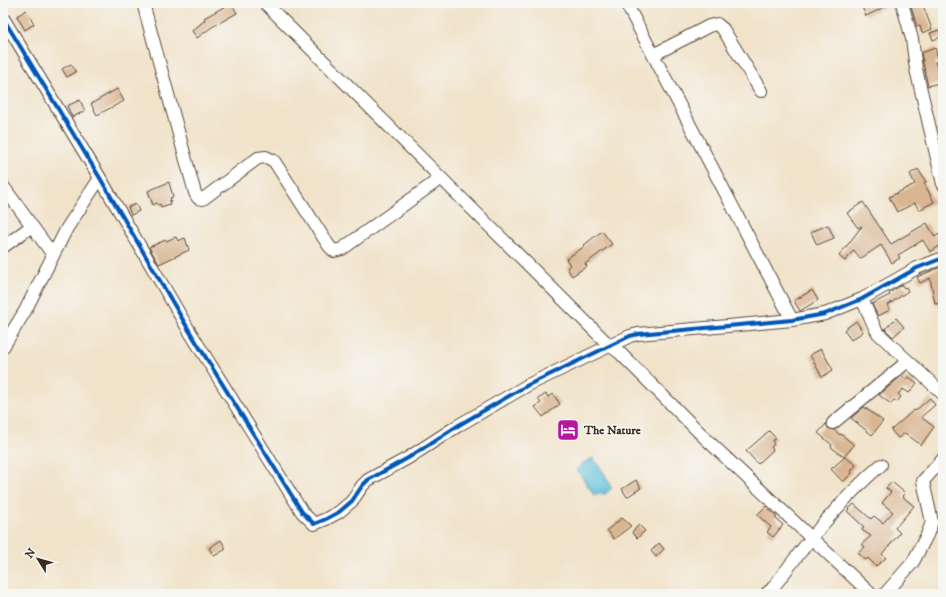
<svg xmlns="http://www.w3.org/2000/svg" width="946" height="597" viewBox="0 0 946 597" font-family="'IM FELL DW Pica',serif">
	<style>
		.water { fill: #5dc0dc; stroke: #4c757d }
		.building { fill: #d9b592 }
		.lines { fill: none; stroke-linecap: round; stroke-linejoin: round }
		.minor-casing { stroke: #564638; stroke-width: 14 }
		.minor { stroke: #fff; stroke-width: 12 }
		.cycleway-casing { stroke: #f6f6f2; stroke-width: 6 }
		.cycleway { stroke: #0057b8; stroke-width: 4 }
		.labels { text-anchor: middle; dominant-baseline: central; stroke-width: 3.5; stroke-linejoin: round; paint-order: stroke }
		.poi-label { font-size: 12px; font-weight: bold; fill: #3b2a1e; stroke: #f6f6f2; text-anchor: start }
	</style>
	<rect width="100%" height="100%" fill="#f6f6f2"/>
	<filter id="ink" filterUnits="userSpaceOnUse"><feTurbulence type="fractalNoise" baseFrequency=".025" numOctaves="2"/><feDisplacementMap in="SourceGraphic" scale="8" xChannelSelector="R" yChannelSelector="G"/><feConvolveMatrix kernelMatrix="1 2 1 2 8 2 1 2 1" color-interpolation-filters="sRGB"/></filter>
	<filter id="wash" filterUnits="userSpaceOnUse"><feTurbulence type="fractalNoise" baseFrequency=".012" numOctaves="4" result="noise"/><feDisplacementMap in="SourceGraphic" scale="16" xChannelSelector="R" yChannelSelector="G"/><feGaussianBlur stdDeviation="0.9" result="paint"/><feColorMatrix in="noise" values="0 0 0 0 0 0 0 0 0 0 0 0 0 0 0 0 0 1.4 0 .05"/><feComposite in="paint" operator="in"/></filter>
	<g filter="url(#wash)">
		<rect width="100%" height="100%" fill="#f1e3ca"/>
		<!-- water -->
		<path class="water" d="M 593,458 L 603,471 L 612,488 L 605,494 L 594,495 L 577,470 L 581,464 Z"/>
		<g id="blocks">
			<!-- building -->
			<path class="building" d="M 231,3 L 237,13 L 212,27 L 197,38 L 192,31 L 205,20 L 204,18 Z
				M 860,3 L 893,3 L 866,16 Z
				M 910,3 L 922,3 L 932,29 L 922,33 L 920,26 L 917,27 Z
				M 26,10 L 34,24 L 25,30 L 17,16 Z
				M 939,30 L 941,37 L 933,40 L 930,33 Z
				M 935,48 L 939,61 L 935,62 L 942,82 L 928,86 L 921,53 Z
				M 71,64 L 76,72 L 67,77 L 62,69 Z
				M 117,89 L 124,101 L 97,115 L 91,104 Z
				M 80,100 L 85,111 L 72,117 L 67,106 Z
				M 918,169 L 926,182 L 924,183 L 934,202 L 919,210 L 915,203 L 897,212 L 889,197 L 915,184 L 910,174 Z
				M 169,182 L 173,197 L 170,198 L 171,201 L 169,201 L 170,204 L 161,207 L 160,204 L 158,205 L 157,203 L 153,205 L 148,191 Z
				M 863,202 L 891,244 L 927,223 L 935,237 L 939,234 L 943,240 L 943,244 L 930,252 L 923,240 L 898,255 L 900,258 L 892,263 L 881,245 L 860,259 L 854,250 L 845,261 L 839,256 L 862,226 L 858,228 L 847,213 Z
				M 136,204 L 139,211 L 131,215 L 128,207 Z
				M 828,225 L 834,238 L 817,245 L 811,232 Z
				M 602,231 L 612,244 L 585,264 L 587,266 L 572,276 L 567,268 L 570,265 L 566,259 L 585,246 L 584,245 Z
				M 176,237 L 178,241 L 185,238 L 189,250 L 159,264 L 149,247 L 166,240 L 166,241 Z
				M 943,266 L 943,303 L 935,304 L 930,278 L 920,283 L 917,277 Z
				M 902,285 L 904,288 L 906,287 L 908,291 L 888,305 L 890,310 L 878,316 L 872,304 L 890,295 L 889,293 Z
				M 812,290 L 818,300 L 800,311 L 794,301 Z
				M 896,318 L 904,327 L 893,337 L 885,329 Z
				M 856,321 L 863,332 L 851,340 L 844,330 Z
				M 821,349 L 833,370 L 822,377 L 810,355 Z
				M 901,376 L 907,380 L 909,377 L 917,383 L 909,393 L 903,389 L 898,394 L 901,397 L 897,402 L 894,400 L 891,404 L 879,395 Z
				M 546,394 L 548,397 L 553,394 L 560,404 L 543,417 L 535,407 L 541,403 L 538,399 Z
				M 930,398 L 935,405 L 921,417 L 934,427 L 921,445 L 905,433 L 898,438 L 891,430 L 914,410 L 915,411 Z
				M 864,407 L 883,421 L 872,435 L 851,418 Z
				M 826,424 L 828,428 L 834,430 L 840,435 L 841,434 L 854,445 L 844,457 L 831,447 L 832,445 L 818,433 Z
				M 769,431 L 776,438 L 772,441 L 774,444 L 771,447 L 773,450 L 758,464 L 746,451 Z
				M 845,457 L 856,465 L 851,471 L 852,473 L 843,482 L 831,469 Z
				M 636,480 L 641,488 L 627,497 L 622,489 Z
				M 892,482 L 905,493 L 902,496 L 914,506 L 895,528 L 900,533 L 882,554 L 886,558 L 876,566 L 868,558 L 866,560 L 858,553 L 865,547 L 862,544 L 871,536 L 862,530 L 864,527 L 847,511 L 854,504 L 871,519 L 874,516 L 883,523 L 893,512 L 882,503 L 891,492 L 886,488 Z
				M 766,506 L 777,517 L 775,518 L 783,525 L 773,537 L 767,532 L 771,527 L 757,515 Z
				M 622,518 L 631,526 L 614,539 L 607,530 Z
				M 639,525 L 645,531 L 637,538 L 632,532 Z
				M 221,540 L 226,549 L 214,556 L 209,548 Z
				M 659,543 L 664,549 L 656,557 L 651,551 Z"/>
		</g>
	</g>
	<g filter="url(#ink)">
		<use href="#blocks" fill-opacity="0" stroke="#564638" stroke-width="1"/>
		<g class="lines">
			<!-- minor casing -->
			<g class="minor-casing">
				<path id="minor" d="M 143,3 L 195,193 L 198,198 L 203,199 L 258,158 L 266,157 L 274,161 L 329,246 L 334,251 L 342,249 L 441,178
					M 265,3 L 610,346 L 619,352 L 706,439 L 871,594
					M 626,3 L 792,320
					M 902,3 L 912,39 L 916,69 L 943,184
					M 3,18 L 100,178 L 190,332 L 302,512 L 314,524 L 326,519 L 339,512 L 352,501 L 362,486 L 368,480 L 408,458 L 459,425 L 528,385 L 630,336 L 638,334 L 739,325 L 792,320 L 825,314 L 862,299 L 917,268 L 943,258
					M 653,55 L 709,26 L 717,24 L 723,29 L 761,91
					M 3,186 L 53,255
					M 3,247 L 32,226
					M 862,299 L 875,328 L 878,333 L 943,394
					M 3,347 L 25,311 L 67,228 L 100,178
					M 833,423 L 908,361
					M 766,594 L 772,589 C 805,545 839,501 881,465
					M 885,594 L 913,562 L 927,535 L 932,522 L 923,481 L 943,459"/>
			</g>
			<!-- minor -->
			<use href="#minor" class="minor"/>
			<!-- cycleway casing -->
			<g class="cycleway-casing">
				<path id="cycleway" d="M 3,18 L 100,178 L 190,332 L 302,512 L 314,524 L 326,519 L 339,512 L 352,501 L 362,486 L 368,480 L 408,458 L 459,425 L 528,385 L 630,336 L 638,334 L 739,325 L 792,320 L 825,314 L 862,299 L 917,268 L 943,258"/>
			</g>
			<!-- cycleway -->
			<use href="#cycleway" class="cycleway"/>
		</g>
	</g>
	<!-- icons -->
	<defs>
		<g id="hotel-square" transform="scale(1.15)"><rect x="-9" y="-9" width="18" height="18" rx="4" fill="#b5179e" stroke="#f6f6f2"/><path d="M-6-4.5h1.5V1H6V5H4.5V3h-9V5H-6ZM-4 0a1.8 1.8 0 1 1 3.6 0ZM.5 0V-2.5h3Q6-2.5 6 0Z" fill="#fff"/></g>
	</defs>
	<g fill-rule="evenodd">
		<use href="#hotel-square" x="568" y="430"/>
	</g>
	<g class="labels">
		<!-- poi labels -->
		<g class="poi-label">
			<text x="584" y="430">The Nature</text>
		</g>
	</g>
	<!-- margin -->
	<rect width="946" height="597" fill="none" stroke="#f6f6f2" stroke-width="16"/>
	<!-- north arrow -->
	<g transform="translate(38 559) rotate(307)" stroke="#f6f6f2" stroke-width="3" paint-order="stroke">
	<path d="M0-3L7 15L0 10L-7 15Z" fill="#3b2a1e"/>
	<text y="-6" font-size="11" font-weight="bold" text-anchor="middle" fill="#3b2a1e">N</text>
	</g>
</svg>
